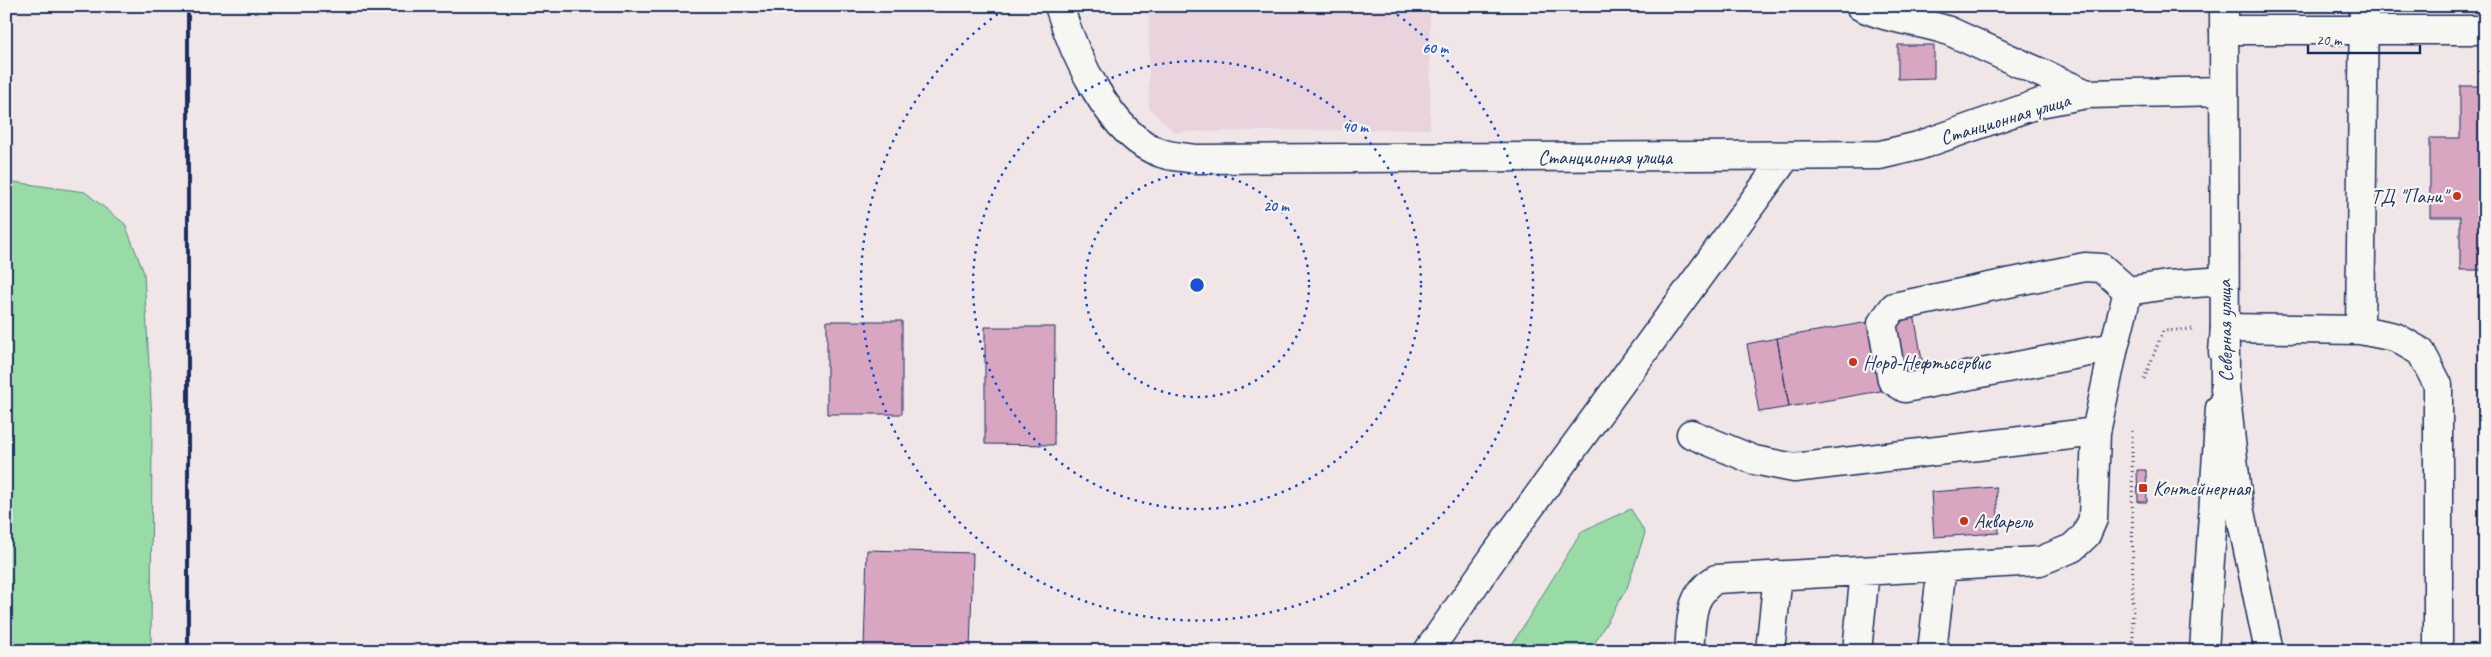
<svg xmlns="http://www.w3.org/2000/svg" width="2491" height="657" viewBox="0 0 2491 657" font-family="Caveat,sans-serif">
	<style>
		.built { fill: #e9d3dd }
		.green { fill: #98dba7; stroke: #5a8582 }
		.building { fill: #d9a6c2; stroke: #1b2f5e }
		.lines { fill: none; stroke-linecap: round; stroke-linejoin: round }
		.minor-casing { stroke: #1b2f5e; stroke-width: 31 }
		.major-casing { stroke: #1b2f5e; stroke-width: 31 }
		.path { stroke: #1b2f5e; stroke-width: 3; stroke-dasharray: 1 4; stroke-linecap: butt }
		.minor { stroke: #f6f6f2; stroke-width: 28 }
		.major { stroke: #f6f6f2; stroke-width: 28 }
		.rail { stroke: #1b2f5e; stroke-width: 4 }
		.ring { fill: none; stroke: #1d4ed8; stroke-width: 2.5; stroke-dasharray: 2.5 5 }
		.poi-dot { fill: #c8321e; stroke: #f6f6f2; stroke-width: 2 }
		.labels { text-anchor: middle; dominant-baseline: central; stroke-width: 4.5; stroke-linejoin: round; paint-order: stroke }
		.street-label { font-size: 20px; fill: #1b2f5e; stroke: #f6f6f2 }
		.poi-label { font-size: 20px; fill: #1b2f5e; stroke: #f6f6f2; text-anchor: start }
		.centre { fill: #1d4ed8; stroke: #f6f6f2; stroke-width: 2.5 }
		.ring-label { font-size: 15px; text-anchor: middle; font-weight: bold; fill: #1d4ed8; stroke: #f6f6f2; stroke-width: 4.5; stroke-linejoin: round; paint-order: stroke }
	</style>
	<rect width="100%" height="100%" fill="#f0e6e8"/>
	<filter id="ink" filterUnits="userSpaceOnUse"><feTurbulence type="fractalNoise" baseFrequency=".02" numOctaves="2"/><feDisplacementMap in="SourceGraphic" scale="10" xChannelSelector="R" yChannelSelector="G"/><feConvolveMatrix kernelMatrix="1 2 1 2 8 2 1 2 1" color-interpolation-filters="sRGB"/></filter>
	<g filter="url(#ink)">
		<!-- built -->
		<path class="built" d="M 1149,6 L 1430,6 L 1430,129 L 1174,132 L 1149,108 Z"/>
		<!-- green -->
		<path class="green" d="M 6,181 L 85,192 L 125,224 L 144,273 L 152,420 L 151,651 L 6,651 Z
			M 1631,509 L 1645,533 L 1627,588 L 1594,644 L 1593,651 L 1508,651 L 1582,531 Z"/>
		<!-- building -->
		<path class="building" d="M 1898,45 L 1934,45 L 1934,78 L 1898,79 Z
			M 2460,86 L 2485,86 L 2485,270 L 2460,270 L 2460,217 L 2430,217 L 2430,138 L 2460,138 Z
			M 2484,271 L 2485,651 L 2483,651 Z
			M 1914,314 L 1926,383 L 1789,407 L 1777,338 Z
			M 827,321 L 902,321 L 902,414 L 827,414 Z
			M 985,327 L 1055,327 L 1054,445 L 985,444 Z
			M 1777,338 L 1789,407 L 1759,412 L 1747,344 Z
			M 2137,470 L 2146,470 L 2147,502 L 2138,502 Z
			M 1996,487 L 1999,533 L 1934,537 L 1931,492 Z
			M 867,550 L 973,553 L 970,651 L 864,649 Z"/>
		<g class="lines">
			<!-- minor casing -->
			<g class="minor-casing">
				<path id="minor" d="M 1059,6 C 1074,54 1110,136 1161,153 C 1172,157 1184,157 1195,159 L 1880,155 L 1918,146 L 2040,103 L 2087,94 L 2224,91
					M 1860,6 C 1889,20 1920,21 1949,31 L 2087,94
					M 2224,30 L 2485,30
					M 2128,291 L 2114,347 L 1905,388 L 1892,380 L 1882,323 L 1894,307 L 2085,267 L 2102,268 L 2128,291 L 2167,285 L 2224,281
					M 2360,330 L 2395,337 L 2421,352 L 2438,385 L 2438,651
					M 2223,352 L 2225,328 L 2360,330 L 2364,6
					M 1691,434 L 1754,460 L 1794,468 L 2096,432
					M 1428,651 L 1495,555 L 1786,157
					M 1689,651 C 1692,621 1688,596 1716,579 L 2040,561 L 2072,548 L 2086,535 L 2093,519 L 2096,432 L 2114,347
					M 1770,651 L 1778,575
					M 1857,651 L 1865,571
					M 1932,651 L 1942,566
					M 2204,651 L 2220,408"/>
			</g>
			<!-- major casing -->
			<g class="major-casing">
				<path id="major" d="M 2224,6 L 2225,389 L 2238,502 L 2269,651"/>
			</g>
			<!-- path -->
			<path class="path" d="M 2144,379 L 2163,331 L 2192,329
				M 2132,431 L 2133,651"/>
			<!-- minor -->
			<use href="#minor" class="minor"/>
			<!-- major -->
			<use href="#major" class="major"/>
			<!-- rail -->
			<path class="rail" d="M 188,6 L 188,651"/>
		</g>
	</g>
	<!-- distance rings -->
	<g class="ring">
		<circle cx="1197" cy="285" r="112"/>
		<circle cx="1197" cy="285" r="224"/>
		<path d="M1385 6A336 336 0 1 1 1009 6"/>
	</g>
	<!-- markers -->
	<g class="poi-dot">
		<circle cx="2457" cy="196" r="5"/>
		<circle cx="1853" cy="362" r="5"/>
		<rect x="2138" y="483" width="10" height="10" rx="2.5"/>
		<circle cx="1964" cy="521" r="5"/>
	</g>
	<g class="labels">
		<!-- street labels -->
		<g class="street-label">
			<text transform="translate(2005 119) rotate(-17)">Станционная улица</text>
			<text x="1605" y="157">Станционная улица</text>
			<text transform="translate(2225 331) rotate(-91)">Северная улица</text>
		</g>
		<!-- poi labels -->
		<g class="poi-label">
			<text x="2447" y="196" text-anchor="end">ТД "Пани"</text>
			<text x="1863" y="362">Норд-Нефтьсервис</text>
			<text x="2153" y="488">Контейнерная</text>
			<text x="1974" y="521">Акварель</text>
		</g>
	</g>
	<circle cx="1197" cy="285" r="8" class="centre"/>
	<g class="ring-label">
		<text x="1435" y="53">60 m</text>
		<text x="1355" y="132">40 m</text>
		<text x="1276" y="211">20 m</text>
	</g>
	<!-- margin -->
	<rect width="2491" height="657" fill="none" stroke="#f6f6f2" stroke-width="25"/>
	<rect x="12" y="12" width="2466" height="632" fill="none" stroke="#1b2f5e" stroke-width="2" filter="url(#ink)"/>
	<!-- scale -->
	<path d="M2308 45v8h112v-8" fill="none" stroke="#1b2f5e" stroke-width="2.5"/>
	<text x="2316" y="45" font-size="15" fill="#1b2f5e" stroke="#f6f6f2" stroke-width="4" paint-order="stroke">20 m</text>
</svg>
